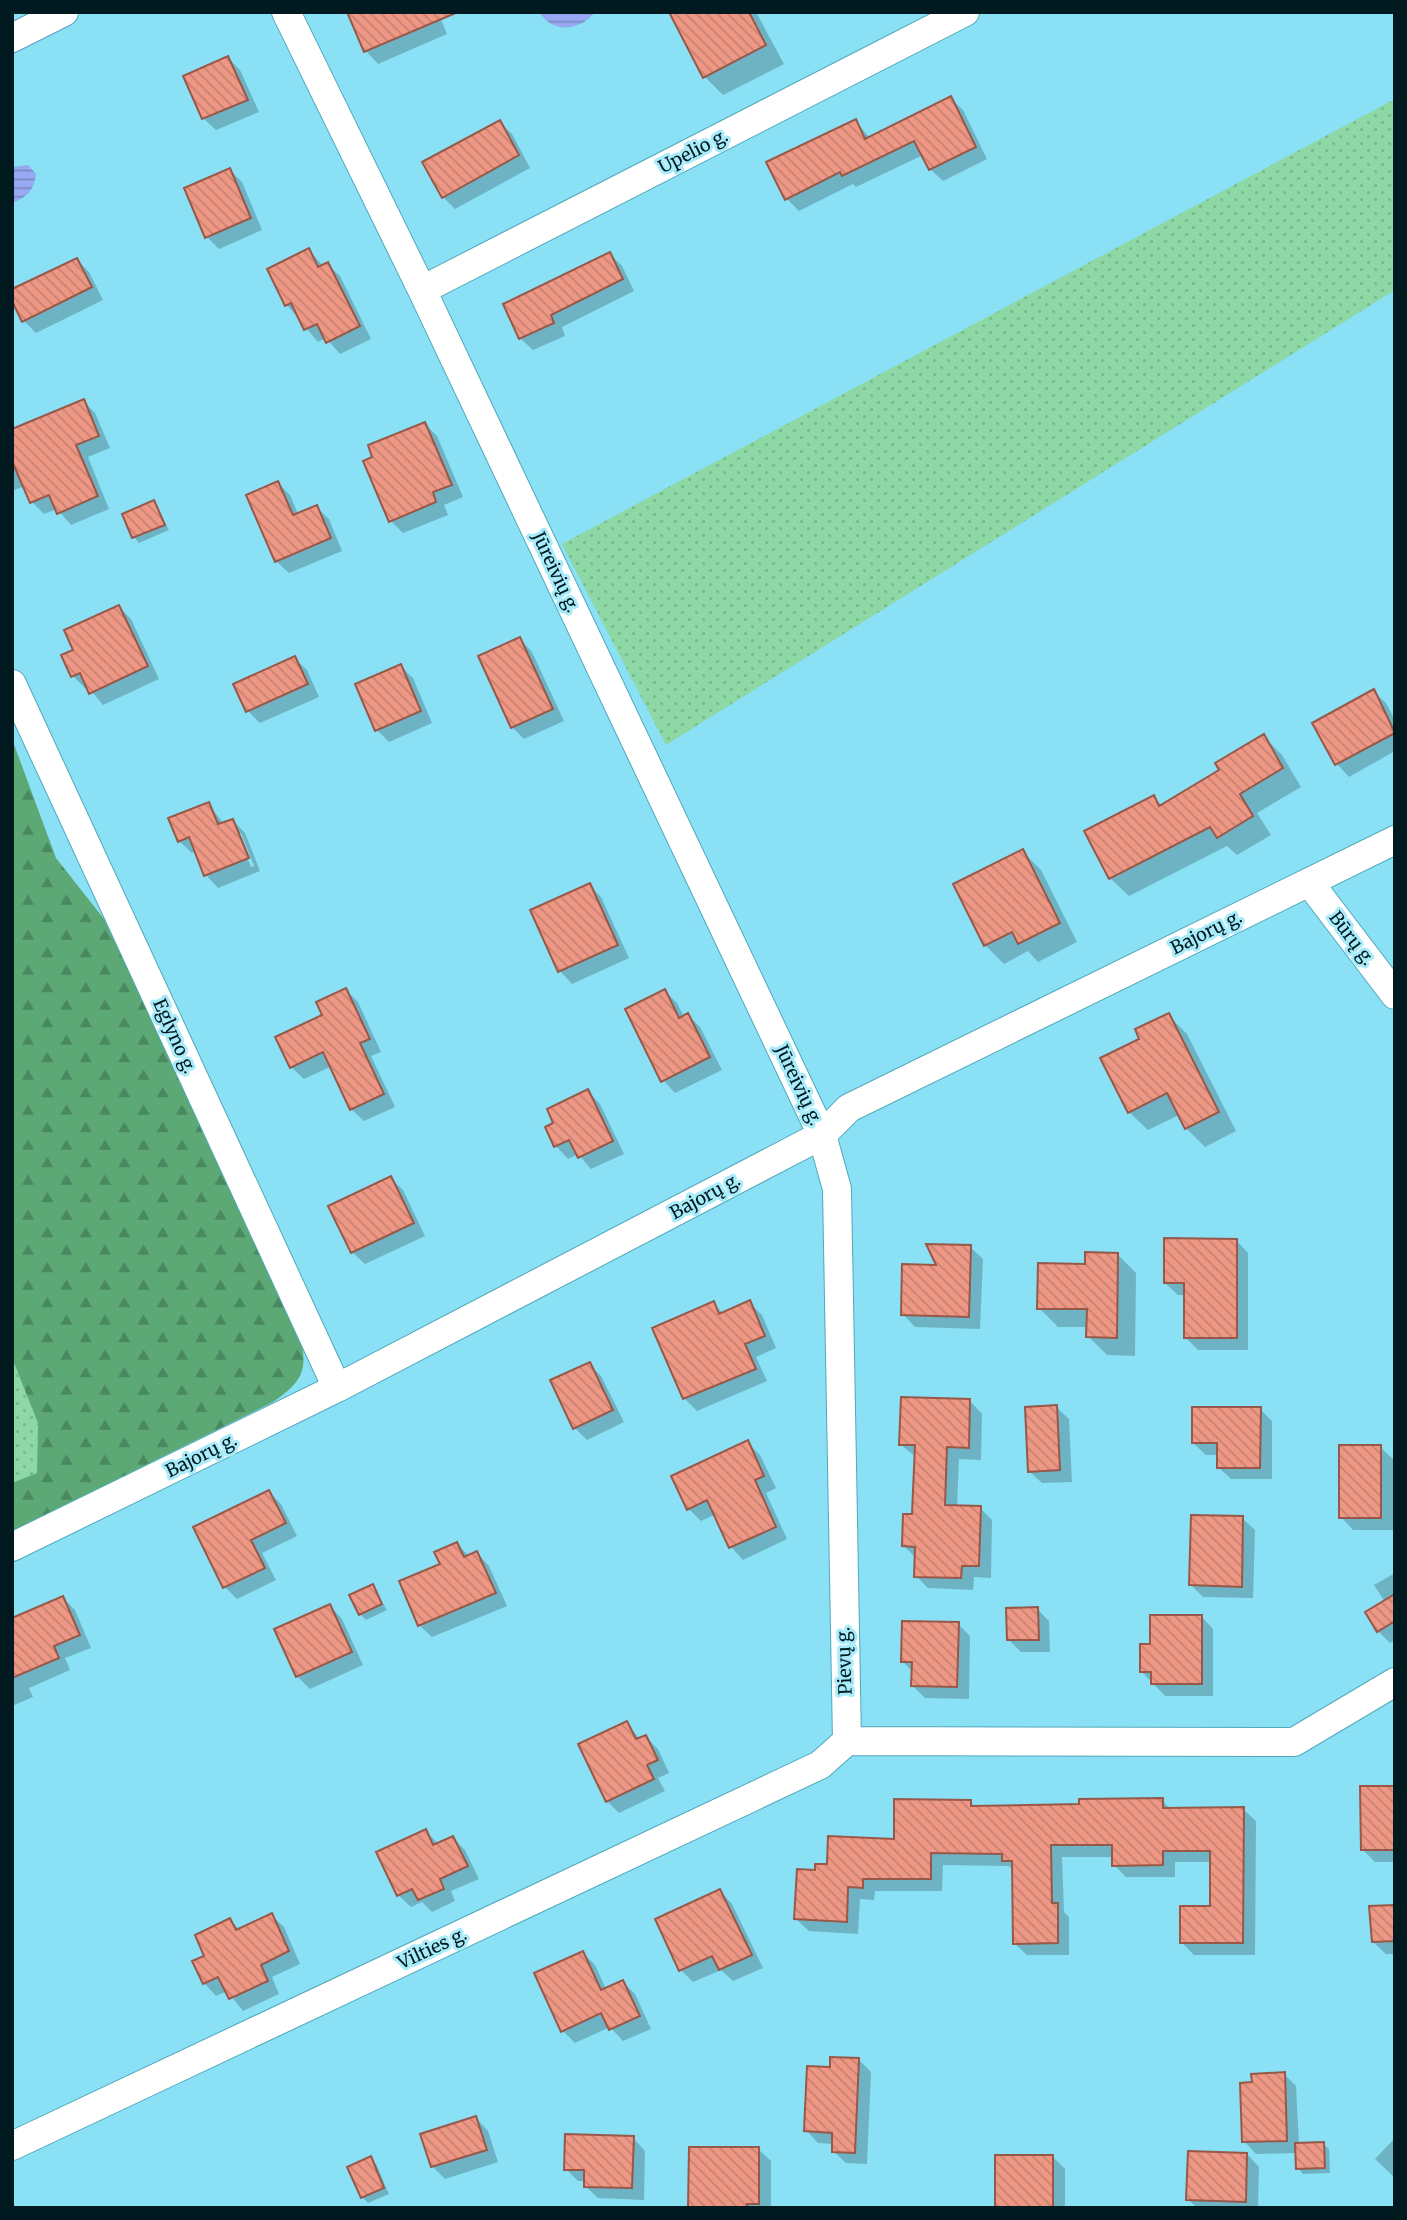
<svg xmlns="http://www.w3.org/2000/svg" width="1407" height="2220" viewBox="0 0 1407 2220" font-family="Merriweather,serif">
	<style>
		.grass { fill: url(#grass-dots) }
		.forest { fill: url(#forest-firs) }
		.water { fill: url(#water-rules) }
		.shadow { fill: #0003; fill-rule: evenodd }
		.building { fill: url(#building-back-hatch); stroke: #985849; stroke-width: 2 }
		.lines { fill: none; stroke-linecap: round; stroke-linejoin: round }
		.minor-casing { stroke: #51a8bb; stroke-width: 30 }
		.minor { stroke: #fff; stroke-width: 28 }
		.labels { text-anchor: middle; dominant-baseline: central; stroke-width: 6; stroke-linejoin: round; paint-order: stroke }
		.street-label { font-size: 18px; fill: #001a20; stroke: #a8ebfa }
	</style>
	<defs>
		<pattern id="grass-dots" width="8" height="8" patternUnits="userSpaceOnUse" patternTransform="scale(1.75)"><rect width="8" height="8" fill="#8dd8a4"/><path d="M2 2h.1M6 6h.1" fill="none" stroke="#78b98d" stroke-width="1.8" stroke-linecap="round"/></pattern>
		<pattern id="forest-firs" width="22" height="20" patternUnits="userSpaceOnUse" patternTransform="scale(1.75)"><rect width="22" height="20" fill="#5ca976"/><path d="M5 1l3.5 6h-7zM16 11l3.5 6h-7z" fill="#4a8960"/></pattern>
		<pattern id="water-rules" width="6" height="5" patternUnits="userSpaceOnUse" patternTransform="scale(1.75)"><rect width="6" height="5" fill="#98a9f3"/><path d="M0 2.5h6" fill="none" stroke="#7a89c4"/></pattern>
		<pattern id="building-back-hatch" width="6" height="6" patternUnits="userSpaceOnUse" patternTransform="scale(1.75)"><rect width="6" height="6" fill="#ed9784"/><path d="M-1 5l2 2M0 0l6 6M5-1l2 2" fill="none" stroke="#c98272"/></pattern>
	</defs>
	<rect width="100%" height="100%" fill="#8ae0f4"/>
	<!-- grass -->
	<path class="grass" d="M 1395,99 L 1395,290 L 666,745 L 562,544 Z
		M 12,1358 L 38,1422 L 37,1473 L 12,1483 Z"/>
	<!-- forest -->
	<path class="forest" d="M 12,739 L 56,858 L 104,919 L 298,1327 C 308,1367 307,1379 273,1402 L 12,1531 L 12,1483 L 37,1473 L 38,1423 L 12,1358 Z"/>
	<!-- water -->
	<path class="water" d="M 539,12 L 595,12 C 580,31 553,34 539,12 Z
		M 28,165 L 36,174 C 34,190 27,198 12,203 L 12,167 Z"/>
	<!-- shadow -->
	<path class="shadow" d="M 438,12 L 447,34 L 378,64 L 366,51 L 350,14 Z
		M 681,12 L 756,12 L 784,64 L 723,95 L 705,77 Z
		M 228,58 L 240,70 L 259,112 L 216,130 L 203,118 Z
		M 950,98 L 963,110 L 987,159 L 943,181 L 930,169 L 923,155 L 856,187 L 853,184 L 799,211 L 787,199 L 855,121 L 870,138 Z
		M 499,122 L 512,134 L 530,168 L 455,209 L 443,197 Z
		M 230,170 L 242,182 L 262,230 L 219,249 L 207,237 Z
		M 309,250 L 323,266 L 327,264 L 340,276 L 371,339 L 340,354 L 326,338 L 318,342 L 287,305 Z
		M 610,254 L 622,266 L 634,291 L 562,327 L 565,336 L 533,350 L 520,338 Z
		M 77,260 L 89,272 L 103,300 L 36,333 L 24,321 Z
		M 83,401 L 95,413 L 110,448 L 88,457 L 109,509 L 71,525 L 57,509 L 44,514 L 32,502 L 25,486 L 12,491 L 12,431 Z
		M 425,424 L 437,436 L 463,497 L 444,505 L 448,515 L 403,533 L 391,521 Z
		M 278,483 L 290,495 L 298,514 L 316,507 L 329,519 L 342,551 L 289,573 L 276,561 Z
		M 154,502 L 169,530 L 139,543 L 134,537 Z
		M 119,607 L 131,619 L 159,679 L 103,705 L 88,687 L 85,688 L 73,676 L 75,651 Z
		M 520,639 L 532,652 L 564,721 L 524,739 L 512,727 Z
		M 294,658 L 307,670 L 319,697 L 260,723 L 248,711 Z
		M 400,666 L 413,678 L 432,723 L 389,742 L 377,730 Z
		M 1373,691 L 1386,703 L 1395,720 L 1395,751 L 1349,777 L 1337,764 L 1314,724 Z
		M 1263,736 L 1282,755 L 1301,787 L 1257,813 L 1271,835 L 1237,855 L 1227,846 L 1129,896 L 1110,878 L 1154,797 L 1162,806 L 1221,771 Z
		M 208,804 L 224,824 L 233,821 L 245,833 L 260,871 L 218,888 L 206,875 L 196,851 L 192,853 L 179,841 ZM 237,833 L 241,833 L 254,866 L 251,867 Z
		M 1022,851 L 1041,870 L 1077,942 L 1038,962 L 1028,951 L 1004,964 L 985,945 Z
		M 589,885 L 601,897 L 629,958 L 572,984 L 560,971 L 533,911 Z
		M 346,990 L 358,1002 L 381,1052 L 371,1056 L 395,1107 L 364,1121 L 351,1109 L 332,1066 L 304,1079 L 291,1067 L 324,1016 Z
		M 665,991 L 677,1003 L 684,1017 L 688,1015 L 700,1027 L 722,1070 L 675,1093 L 663,1080 Z
		M 1168,1015 L 1187,1034 L 1236,1131 L 1205,1147 L 1186,1128 L 1179,1115 L 1148,1130 L 1129,1112 L 1142,1039 Z
		M 588,1091 L 600,1104 L 624,1154 L 591,1169 L 578,1154 L 568,1159 L 556,1146 L 547,1128 L 556,1124 Z
		M 390,1178 L 403,1190 L 425,1236 L 365,1264 L 352,1252 Z
		M 1236,1240 L 1248,1253 L 1248,1350 L 1198,1350 L 1185,1337 L 1185,1295 L 1178,1295 L 1165,1283 Z
		M 970,1247 L 983,1259 L 980,1329 L 915,1327 L 903,1314 L 939,1267 Z
		M 1117,1254 L 1136,1273 L 1135,1356 L 1107,1355 L 1088,1336 L 1088,1327 L 1058,1327 L 1039,1308 L 1087,1266 Z
		M 750,1303 L 762,1315 L 776,1348 L 756,1357 L 767,1381 L 697,1411 L 684,1398 L 654,1329 L 714,1304 L 724,1314 Z
		M 589,1364 L 601,1376 L 624,1422 L 587,1440 L 575,1428 Z
		M 970,1401 L 982,1414 L 981,1460 L 959,1459 L 957,1507 L 980,1508 L 992,1520 L 991,1578 L 974,1577 L 973,1590 L 928,1588 L 916,1576 L 916,1558 L 904,1546 L 913,1516 L 916,1457 L 900,1444 Z
		M 1056,1407 L 1069,1419 L 1072,1482 L 1042,1483 L 1029,1471 Z
		M 1260,1409 L 1272,1421 L 1272,1479 L 1231,1479 L 1218,1467 L 1218,1455 L 1206,1455 L 1193,1443 Z
		M 748,1443 L 760,1455 L 776,1488 L 766,1493 L 787,1539 L 743,1560 L 731,1547 L 716,1514 L 701,1521 L 689,1509 L 674,1477 Z
		M 1380,1447 L 1393,1459 L 1393,1530 L 1353,1530 L 1341,1517 Z
		M 269,1492 L 281,1504 L 297,1536 L 262,1553 L 276,1580 L 237,1599 L 225,1587 Z
		M 1242,1518 L 1255,1530 L 1253,1598 L 1203,1597 L 1191,1585 Z
		M 457,1544 L 469,1556 L 477,1553 L 489,1566 L 507,1606 L 432,1637 L 419,1625 L 442,1565 Z
		M 1395,1573 L 1395,1640 L 1390,1643 L 1378,1631 L 1385,1602 L 1374,1585 Z
		M 372,1586 L 387,1610 L 366,1620 L 360,1614 Z
		M 63,1598 L 75,1610 L 91,1648 L 65,1658 L 70,1670 L 29,1688 L 33,1697 L 12,1706 L 12,1619 Z
		M 330,1606 L 342,1619 L 363,1665 L 310,1689 L 297,1676 L 276,1630 Z
		M 1037,1609 L 1049,1621 L 1050,1652 L 1021,1652 L 1009,1640 Z
		M 1201,1616 L 1213,1629 L 1213,1696 L 1165,1696 L 1141,1671 L 1152,1646 Z
		M 958,1624 L 970,1636 L 969,1699 L 925,1698 L 913,1686 L 913,1672 L 902,1661 Z
		M 626,1723 L 640,1739 L 646,1737 L 658,1749 L 669,1773 L 658,1778 L 665,1791 L 619,1813 L 607,1801 Z
		M 1395,1788 L 1395,1862 L 1375,1862 L 1362,1849 Z
		M 1162,1800 L 1171,1810 L 1243,1809 L 1256,1821 L 1255,1955 L 1194,1955 L 1182,1943 L 1212,1908 L 1212,1862 L 1175,1862 L 1175,1877 L 1126,1877 L 1114,1865 L 1114,1857 L 1062,1857 L 1064,1912 L 1069,1917 L 1069,1955 L 1027,1955 L 1014,1943 L 1013,1870 L 1009,1866 L 943,1865 L 942,1891 L 875,1891 L 874,1900 L 860,1899 L 858,1934 L 809,1931 L 796,1919 L 817,1872 L 896,1841 L 971,1802 L 976,1808 Z
		M 425,1831 L 438,1843 L 453,1838 L 465,1850 L 479,1879 L 451,1891 L 455,1901 L 432,1912 L 422,1902 L 411,1907 L 398,1895 Z
		M 720,1891 L 732,1904 L 763,1968 L 733,1981 L 721,1970 L 693,1982 L 681,1970 Z
		M 1395,1907 L 1395,1954 L 1386,1954 L 1373,1942 Z
		M 271,1915 L 284,1927 L 300,1964 L 272,1977 L 279,1994 L 243,2011 L 227,1991 L 216,1996 L 204,1983 L 230,1920 L 240,1930 Z
		M 583,1953 L 595,1965 L 606,1989 L 623,1982 L 635,1994 L 651,2029 L 623,2041 L 610,2027 L 575,2043 L 563,2031 Z
		M 859,2060 L 871,2072 L 867,2164 L 846,2163 L 833,2151 L 834,2144 L 818,2143 L 806,2130 L 831,2069 Z
		M 1284,2074 L 1296,2086 L 1299,2144 L 1323,2144 L 1329,2149 L 1330,2173 L 1303,2174 L 1298,2168 L 1297,2153 L 1256,2154 L 1244,2141 L 1254,2084 Z
		M 476,2118 L 488,2131 L 498,2162 L 445,2179 L 432,2166 Z
		M 633,2138 L 645,2151 L 644,2200 L 598,2198 L 585,2186 L 585,2181 L 578,2181 L 566,2169 Z
		M 1395,2138 L 1395,2178 L 1375,2159 Z
		M 758,2149 L 771,2161 L 771,2208 L 690,2208 Z
		M 1247,2154 L 1259,2167 L 1258,2208 L 1197,2208 L 1188,2199 Z
		M 1052,2156 L 1065,2169 L 1065,2208 L 997,2208 Z
		M 371,2159 L 376,2164 L 389,2194 L 368,2203 L 362,2197 Z"/>
	<!-- building -->
	<path class="building" d="M 347,12 L 458,12 L 364,52 Z
		M 669,12 L 749,12 L 766,45 L 703,78 Z
		M 228,56 L 248,100 L 202,119 L 183,76 Z
		M 951,96 L 976,147 L 929,170 L 914,141 L 842,176 L 840,172 L 785,200 L 766,162 L 856,119 L 865,139 Z
		M 500,120 L 519,155 L 442,198 L 422,162 Z
		M 230,168 L 251,218 L 205,238 L 184,188 Z
		M 309,248 L 318,267 L 328,262 L 360,326 L 326,343 L 317,324 L 304,330 L 291,303 L 285,306 L 267,269 Z
		M 610,252 L 623,279 L 551,315 L 554,323 L 519,339 L 503,304 Z
		M 77,258 L 92,287 L 22,322 L 12,301 L 12,289 Z
		M 84,399 L 99,436 L 76,445 L 98,496 L 57,514 L 49,495 L 30,503 L 12,461 L 12,429 Z
		M 425,422 L 452,485 L 433,492 L 436,502 L 389,522 L 363,461 L 372,457 L 368,445 Z
		M 278,481 L 293,515 L 317,505 L 331,538 L 275,562 L 246,495 Z
		M 154,500 L 165,525 L 132,538 L 122,514 Z
		M 119,605 L 148,666 L 89,694 L 80,673 L 71,677 L 61,655 L 73,650 L 64,630 Z
		M 520,637 L 553,709 L 511,728 L 478,656 Z
		M 295,656 L 308,684 L 246,712 L 233,684 Z
		M 401,664 L 421,711 L 375,731 L 355,684 Z
		M 1374,689 L 1395,733 L 1335,765 L 1312,723 Z
		M 1264,734 L 1283,768 L 1240,794 L 1253,816 L 1217,838 L 1210,827 L 1109,879 L 1084,831 L 1154,795 L 1159,806 L 1219,770 L 1215,763 Z
		M 209,802 L 218,824 L 233,819 L 249,858 L 204,876 L 189,837 L 178,842 L 168,818 Z
		M 1023,849 L 1060,923 L 1018,944 L 1012,932 L 984,946 L 953,884 Z
		M 590,883 L 618,945 L 558,972 L 530,910 Z
		M 346,988 L 370,1039 L 360,1043 L 384,1094 L 350,1110 L 323,1052 L 290,1068 L 275,1037 L 322,1015 L 316,1002 Z
		M 665,989 L 679,1018 L 688,1013 L 710,1057 L 661,1082 L 625,1009 Z
		M 1169,1013 L 1219,1112 L 1185,1129 L 1167,1093 L 1128,1113 L 1100,1058 L 1139,1039 L 1135,1029 Z
		M 588,1089 L 613,1141 L 578,1158 L 569,1140 L 554,1147 L 545,1127 L 553,1123 L 547,1109 Z
		M 391,1176 L 414,1223 L 351,1253 L 328,1206 Z
		M 1164,1238 L 1237,1239 L 1237,1338 L 1184,1338 L 1184,1283 L 1164,1283 Z
		M 926,1244 L 971,1245 L 969,1317 L 901,1315 L 902,1264 L 936,1265 Z
		M 1085,1252 L 1118,1253 L 1117,1338 L 1086,1337 L 1087,1309 L 1037,1309 L 1038,1263 L 1085,1264 Z
		M 750,1300 L 765,1336 L 745,1344 L 756,1369 L 683,1399 L 652,1328 L 714,1301 L 719,1314 Z
		M 590,1362 L 613,1410 L 573,1429 L 550,1380 Z
		M 901,1397 L 970,1399 L 969,1448 L 947,1447 L 945,1505 L 981,1506 L 979,1566 L 962,1566 L 961,1578 L 914,1577 L 915,1547 L 902,1546 L 903,1514 L 912,1514 L 915,1445 L 899,1445 Z
		M 1057,1405 L 1060,1470 L 1028,1472 L 1025,1407 Z
		M 1192,1407 L 1261,1407 L 1260,1468 L 1217,1468 L 1217,1443 L 1192,1443 Z
		M 748,1440 L 764,1476 L 755,1480 L 776,1527 L 729,1548 L 707,1500 L 687,1510 L 671,1476 Z
		M 1339,1445 L 1381,1445 L 1381,1518 L 1339,1518 Z
		M 269,1490 L 286,1523 L 251,1540 L 265,1568 L 223,1588 L 193,1527 Z
		M 1191,1515 L 1243,1516 L 1242,1587 L 1189,1585 Z
		M 457,1542 L 464,1557 L 477,1551 L 496,1593 L 418,1626 L 399,1581 L 440,1564 L 434,1552 Z
		M 373,1584 L 382,1604 L 359,1615 L 349,1595 Z
		M 1395,1594 L 1395,1621 L 1377,1632 L 1365,1612 Z
		M 63,1596 L 80,1635 L 54,1646 L 59,1658 L 12,1678 L 12,1618 Z
		M 330,1604 L 352,1652 L 296,1677 L 274,1629 Z
		M 1038,1607 L 1039,1640 L 1007,1640 L 1006,1608 Z
		M 1150,1615 L 1202,1615 L 1202,1684 L 1151,1684 L 1151,1672 L 1140,1672 L 1140,1644 L 1150,1644 Z
		M 902,1621 L 959,1622 L 957,1687 L 911,1686 L 912,1662 L 901,1662 Z
		M 627,1721 L 636,1739 L 646,1735 L 658,1760 L 647,1765 L 654,1779 L 606,1802 L 578,1744 Z
		M 1360,1786 L 1395,1786 L 1395,1850 L 1361,1850 Z
		M 1163,1798 L 1163,1808 L 1244,1807 L 1243,1943 L 1180,1943 L 1180,1906 L 1210,1906 L 1210,1851 L 1163,1851 L 1163,1865 L 1112,1866 L 1112,1845 L 1051,1845 L 1052,1903 L 1058,1903 L 1058,1943 L 1013,1944 L 1012,1861 L 1002,1861 L 1002,1854 L 931,1853 L 931,1879 L 863,1879 L 863,1888 L 848,1887 L 847,1922 L 794,1919 L 797,1869 L 815,1870 L 815,1864 L 827,1864 L 828,1836 L 894,1839 L 894,1799 L 971,1800 L 971,1806 L 1079,1804 L 1079,1799 Z
		M 426,1829 L 433,1845 L 453,1836 L 468,1866 L 440,1879 L 444,1889 L 418,1900 L 412,1889 L 397,1896 L 376,1852 Z
		M 720,1889 L 752,1955 L 719,1970 L 712,1956 L 679,1971 L 655,1919 Z
		M 1395,1905 L 1395,1941 L 1372,1942 L 1369,1906 Z
		M 272,1913 L 289,1951 L 261,1965 L 268,1981 L 229,1999 L 218,1977 L 203,1984 L 192,1961 L 204,1956 L 195,1935 L 230,1918 L 236,1930 Z
		M 583,1951 L 601,1990 L 623,1980 L 640,2016 L 609,2030 L 601,2013 L 561,2032 L 534,1973 Z
		M 830,2057 L 859,2058 L 855,2153 L 832,2152 L 832,2133 L 804,2131 L 807,2066 L 830,2067 Z
		M 1285,2072 L 1287,2141 L 1242,2142 L 1240,2083 L 1252,2082 L 1251,2074 Z
		M 476,2116 L 487,2150 L 431,2167 L 420,2134 Z
		M 565,2134 L 634,2136 L 632,2188 L 584,2187 L 584,2170 L 564,2170 Z
		M 1324,2142 L 1325,2168 L 1296,2169 L 1295,2143 Z
		M 689,2147 L 759,2147 L 759,2204 L 747,2204 L 747,2208 L 688,2208 Z
		M 1188,2151 L 1247,2153 L 1246,2202 L 1186,2200 Z
		M 995,2155 L 1053,2155 L 1053,2208 L 995,2208 Z
		M 371,2156 L 384,2188 L 361,2198 L 347,2167 Z"/>
	<g class="lines">
		<!-- minor casing -->
		<g class="minor-casing">
			<path id="minor" d="M 286,12 L 422,290 L 822,1135 L 837,1189 L 847,1741
				M 12,38 L 64,12
				M 422,290 L 965,12
				M 12,684 L 337,1388
				M 1309,882 L 1395,995
				M 12,1547 L 337,1388 L 822,1135 L 849,1108 L 1395,840
				M 847,1741 L 1294,1742 L 1395,1682
				M 12,2146 L 820,1765 L 847,1741"/>
		</g>
		<!-- minor -->
		<use href="#minor" class="minor"/>
	</g>
	<g class="labels">
		<!-- street labels -->
		<g class="street-label">
			<text transform="translate(693 151) rotate(-27)">Upelio g.</text>
			<text transform="translate(556 572) rotate(65)">Jūreivių g.</text>
			<text transform="translate(1206 932) rotate(-26)">Bajorų g.</text>
			<text transform="translate(1352 938) rotate(53)">Būrų g.</text>
			<text transform="translate(175 1036) rotate(66)">Eglyno g.</text>
			<text transform="translate(799 1085) rotate(65)">Jūreivių g.</text>
			<text transform="translate(705 1196) rotate(-28)">Bajorų g.</text>
			<text transform="translate(201 1455) rotate(-26)">Bajorų g.</text>
			<text transform="translate(844 1661) rotate(-92)">Pievų g.</text>
			<text transform="translate(432 1948) rotate(-25)">Vilties g.</text>
		</g>
	</g>
	<!-- border -->
	<rect width="1407" height="2220" fill="none" stroke="#001a20" stroke-width="28"/>
</svg>
